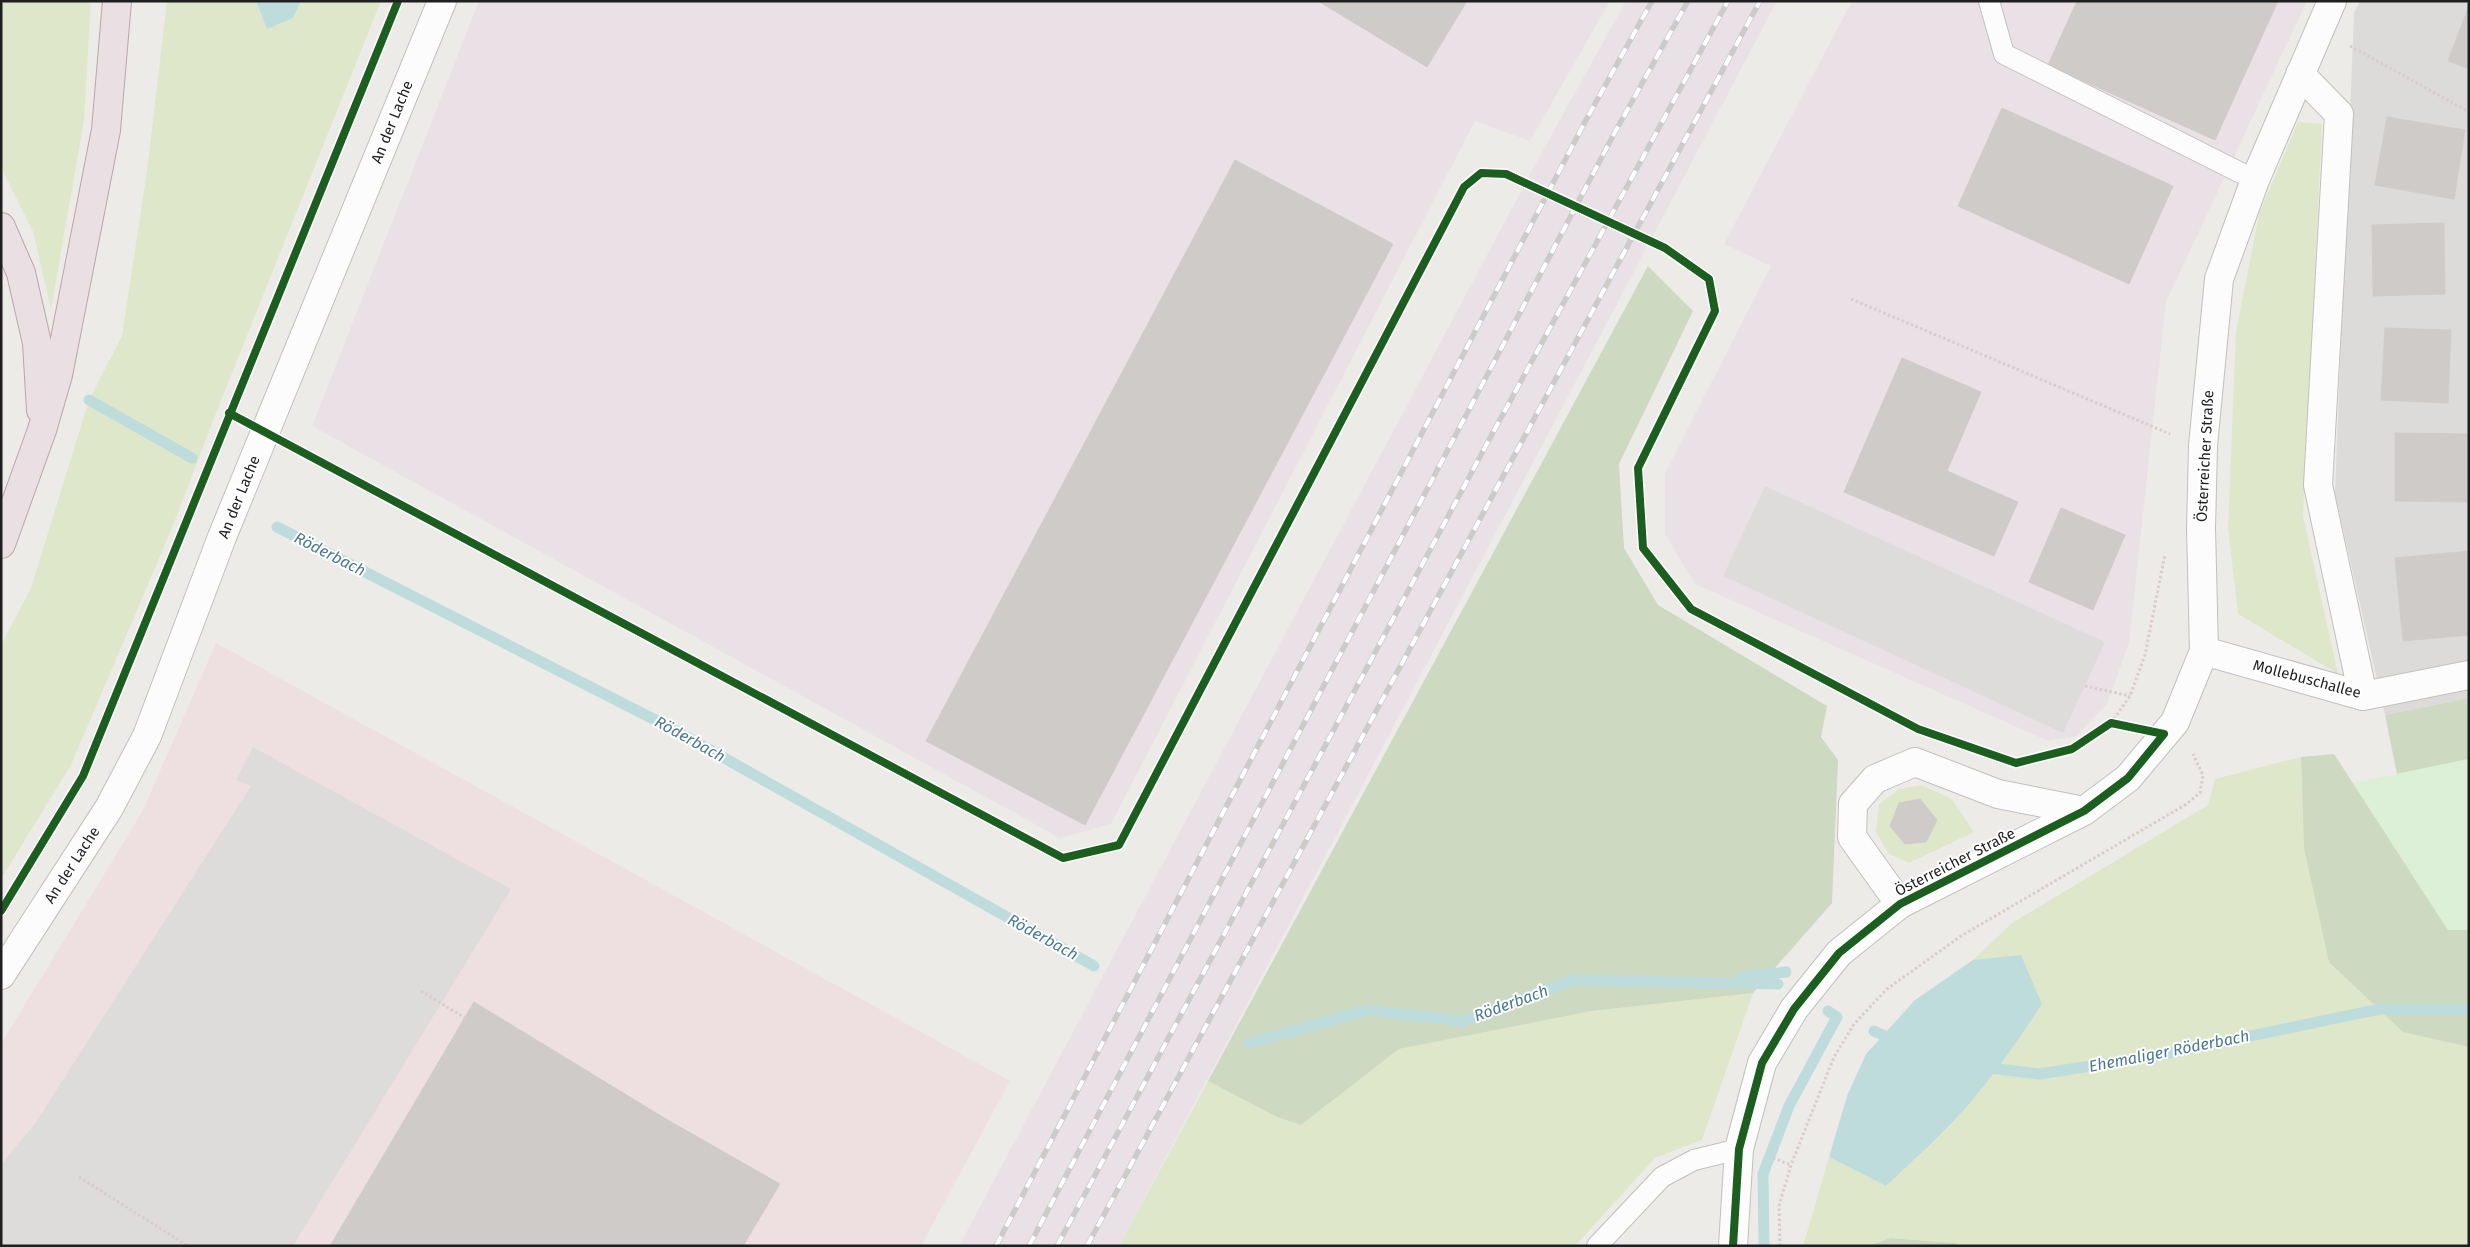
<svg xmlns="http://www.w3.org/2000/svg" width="2470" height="1247" viewBox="0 0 2470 1247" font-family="'Fira Sans',sans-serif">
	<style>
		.residential { fill: #dcdbd9 }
		.commercial { fill: #eee0e0 }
		.industrial { fill: #eae1e7 }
		.grass { fill: #dfe7ca }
		.forest { fill: #cdd9c0 }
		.park { fill: #dbf0d6 }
		.parking { fill: #dddcdb }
		.water { fill: #bfdcdd }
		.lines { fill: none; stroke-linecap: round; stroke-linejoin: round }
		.stream { stroke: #bfdcdd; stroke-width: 11 }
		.building { fill: #cecbc9; stroke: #d0ccca }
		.service-casing { stroke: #c0c0be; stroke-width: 22 }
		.minor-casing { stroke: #c0c0be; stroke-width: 30 }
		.motorway-casing { stroke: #bfa2af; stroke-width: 30 }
		.path { stroke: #dacccd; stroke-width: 3; stroke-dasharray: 2.5 2.5; stroke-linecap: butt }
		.service { stroke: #fcfcfc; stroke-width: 20 }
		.minor { stroke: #fcfcfc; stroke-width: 28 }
		.motorway { stroke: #eae0e3; stroke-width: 28 }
		.rail-casing { stroke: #cbcbca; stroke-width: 5.5 }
		.rail { stroke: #fff; stroke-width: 4; stroke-dasharray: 11; stroke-linecap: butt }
		.cycleway-casing { stroke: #fff; stroke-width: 11 }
		.cycleway { stroke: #1b5e20; stroke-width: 8 }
		.labels { text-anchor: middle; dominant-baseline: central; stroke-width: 4; stroke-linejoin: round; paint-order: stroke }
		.street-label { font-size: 15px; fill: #1f1f1f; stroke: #fff }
		.water-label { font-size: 16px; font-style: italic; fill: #4a7990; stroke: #fff }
	</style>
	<rect width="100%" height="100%" fill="#edebe8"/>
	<!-- residential -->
	<path class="residential" d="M 2360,1 L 2469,1 L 2469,698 L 2385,715 L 2335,493 L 2354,13 Z"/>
	<!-- commercial -->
	<path class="commercial" d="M 216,643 L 1010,1081 L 921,1246 L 1,1246 L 1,1044 L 142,812 Z"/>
	<!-- industrial -->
	<path class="industrial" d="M 479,1 L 1610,1 L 1530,141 L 1475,121 L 1111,824 L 1060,838 L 312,426 Z
		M 1626,1 L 1777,1 L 1119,1246 L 959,1246 L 1543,150 Z
		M 1852,1 L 2307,1 L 2166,302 L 2129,643 L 2107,704 L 2076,736 L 2048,741 L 1695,584 L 1665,534 L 1665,473 L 1771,266 L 1724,244 Z"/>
	<!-- grass -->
	<path class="grass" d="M 1,1 L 91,1 L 84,120 L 51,309 L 33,231 L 1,167 Z
		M 167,1 L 256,1 L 267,28 L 293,18 L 301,1 L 381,1 L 218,408 L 172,528 L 71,765 L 1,879 L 1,645 L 31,588 L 89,400 L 122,336 L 147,171 Z
		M 2298,122 L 2322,124 L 2303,516 L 2338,674 L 2238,614 L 2228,528 L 2236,332 L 2259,214 Z
		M 2301,757 L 2304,848 L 2403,1032 L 2469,1047 L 2469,1246 L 1962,1246 L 1955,1243 L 1890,1238 L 1868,1246 L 1803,1246 L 1829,1157 L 1886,1186 C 1915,1159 1944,1133 1970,1103 C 1996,1072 2020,1038 2042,1004 L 2021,956 L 1973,960 L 2012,923 L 2208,805 L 2215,779 Z
		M 1921,785 L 1952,799 L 1974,832 L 1909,863 L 1889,854 L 1876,832 L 1879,804 L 1899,789 Z
		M 1753,993 L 1702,1140 L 1655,1158 L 1575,1246 L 1119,1246 L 1208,1081 L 1277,1117 L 1301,1125 L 1399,1049 L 1592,1011 Z"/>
	<!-- forest -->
	<path class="forest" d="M 1648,266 L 1693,311 L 1619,464 L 1624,548 L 1658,605 L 1827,706 L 1821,737 L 1838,760 L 1832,903 L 1753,993 L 1592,1011 L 1399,1049 L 1301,1125 L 1277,1117 L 1208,1081 Z
		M 2469,698 L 2469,759 L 2397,774 L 2385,715 Z
		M 2334,754 L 2448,930 L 2469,930 L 2469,1047 L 2403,1032 L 2329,962 L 2304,848 L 2301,757 Z
		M 1890,1238 L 1955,1243 L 1962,1246 L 1868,1246 Z"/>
	<!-- park -->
	<path class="park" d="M 2469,759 L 2469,930 L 2448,930 L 2353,783 Z"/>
	<!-- parking -->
	<path class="parking" d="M 1765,486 L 2105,642 L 2063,733 L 1723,576 Z
		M 253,747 L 511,889 L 293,1246 L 1,1246 L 1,1165 L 36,1122 L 251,786 L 236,780 Z"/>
	<!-- water -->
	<path class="water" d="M 256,1 L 301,1 L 293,18 L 267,29 Z
		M 2021,955 L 2042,1004 C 2020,1038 1996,1072 1970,1103 C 1944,1133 1915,1159 1886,1186 L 1829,1157 L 1847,1096 L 1866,1054 L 1915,1000 L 1973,960 Z"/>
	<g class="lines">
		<!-- stream -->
		<path class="stream" d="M 89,400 L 192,458
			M 277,527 L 671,728 L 1094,966
			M 1741,977 L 1786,972
			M 1874,1031 L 1895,1040
			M 1249,1043 L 1368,1010 L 1463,1021 L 1573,980 L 1778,984
			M 1982,1067 L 2039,1074 L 2150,1057 L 2380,1009 L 2469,1009
			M 1764,1246 L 1763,1174 L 1789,1106 L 1837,1017 L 1828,1011"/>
	</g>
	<!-- building -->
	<path class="building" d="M 1318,1 L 1467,1 L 1427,67 Z
		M 2077,1 L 2278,1 L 2215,140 L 2048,65 Z
		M 2469,6 L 2469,69 L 2448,61 Z
		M 2002,108 L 2173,186 L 2129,284 L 1958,206 Z
		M 2387,117 L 2465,130 L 2454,199 L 2375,185 Z
		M 1235,160 L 1393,244 L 1085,825 L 926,741 Z
		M 2444,223 L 2445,294 L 2373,296 L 2372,225 Z
		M 2385,328 L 2451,330 L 2448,403 L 2381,400 Z
		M 1902,358 L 1981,392 L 1947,471 L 2018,502 L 1994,556 L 1844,492 Z
		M 2395,433 L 2469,434 L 2469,502 L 2395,501 Z
		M 2061,508 L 2125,535 L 2093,610 L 2029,582 Z
		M 2469,551 L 2469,635 L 2403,641 L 2395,558 Z
		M 1920,799 L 1937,820 L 1926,842 L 1905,844 L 1890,826 L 1899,803 Z
		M 474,1002 L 666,1119 L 780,1184 L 743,1246 L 330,1246 Z"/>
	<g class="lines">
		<!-- service casing -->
		<g class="service-casing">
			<path id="service" d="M 1989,1 L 2004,54 L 2255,180
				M 1597,1246 L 1662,1177 L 1694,1160 L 1739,1149"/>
		</g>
		<!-- minor casing -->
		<g class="minor-casing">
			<path id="minor" d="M 2300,74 L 2339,114 L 2318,485 L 2363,696
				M 2204,651 L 2363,696 L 2469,675
				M 1900,904 L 1852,837 L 1853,804 L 1875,779 L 1915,762 L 1998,794 L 2084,811
				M 1,975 L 109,808 L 147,736 L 222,537 L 442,1
				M 1733,1246 L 1739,1149 L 1762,1063 L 1794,1009 L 1839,953 L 1900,904 L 2084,811 L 2128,778 L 2175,722 L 2204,651 L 2201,528 L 2203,446 L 2219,279 L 2255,180 L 2332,1"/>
		</g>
		<!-- motorway casing -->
		<g class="motorway-casing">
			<path id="motorway" d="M 1,227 L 21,273 L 37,343 L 41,410
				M 1,544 L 42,430 L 58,375 L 106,130 L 117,1"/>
		</g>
		<!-- path -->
		<path class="path" d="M 2350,46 L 2469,112
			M 1851,299 L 2170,434
			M 2085,686 L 2130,696
			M 2111,723 L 2130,696 L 2145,655 L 2165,554
			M 421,991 L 465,1018
			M 1773,1158 L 1791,1165
			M 79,1177 L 188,1246
			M 1780,1246 L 1779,1206 L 1791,1165 L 1834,1057 L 1854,1024 L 1887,989 L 1961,936 L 2185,805 L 2200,793 L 2203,775 L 2193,754"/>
		<!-- service -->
		<use href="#service" class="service"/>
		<!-- minor -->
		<use href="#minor" class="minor"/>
		<!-- motorway -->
		<use href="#motorway" class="motorway"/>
		<!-- rail casing -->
		<g class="rail-casing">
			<path id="rail" d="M 996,1246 L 1586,120 L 1652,1
				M 1029,1246 L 1615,132 L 1688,1
				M 1057,1246 L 1490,438 L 1728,1
				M 1087,1246 L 1760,1"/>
		</g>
		<!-- rail -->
		<use href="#rail" class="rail"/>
		<!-- cycleway casing -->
		<g class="cycleway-casing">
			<path id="cycleway" d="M 229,413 L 1063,858 L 1119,845 L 1464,187 L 1481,173 L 1506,174 L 1665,248 L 1709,279 L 1715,311 L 1638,468 L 1643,548 L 1691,609 L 1918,729 L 2016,763 L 2072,749 L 2111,723 L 2164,734 L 2128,778 L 2084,811 L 1900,904 L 1839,953 L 1794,1009 L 1762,1063 L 1739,1149 L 1733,1246
				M 1,911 L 83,776 L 398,1"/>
		</g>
		<!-- cycleway -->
		<use href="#cycleway" class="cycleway"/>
	</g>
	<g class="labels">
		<!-- street labels -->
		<g class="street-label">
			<text transform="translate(392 122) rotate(-68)">An der Lache</text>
			<text transform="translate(2205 456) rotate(-87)">Österreicher Straße</text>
			<text transform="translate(239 497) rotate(-68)">An der Lache</text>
			<text transform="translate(2307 679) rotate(15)">Mollebuschallee</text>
			<text transform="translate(1955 862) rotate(-27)">Österreicher Straße</text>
			<text transform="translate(72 865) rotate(-57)">An der Lache</text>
		</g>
		<!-- water labels -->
		<g class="water-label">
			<text transform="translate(330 554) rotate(27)">Röderbach</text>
			<text transform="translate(690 739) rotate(29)">Röderbach</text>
			<text transform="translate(1043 937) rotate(29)">Röderbach</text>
			<text transform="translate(1511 1003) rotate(-20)">Röderbach</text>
			<text transform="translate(2169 1051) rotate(-11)">Ehemaliger Röderbach</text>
		</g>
	</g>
	<!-- border -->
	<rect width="2470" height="1247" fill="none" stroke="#1f1f1f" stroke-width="5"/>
</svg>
